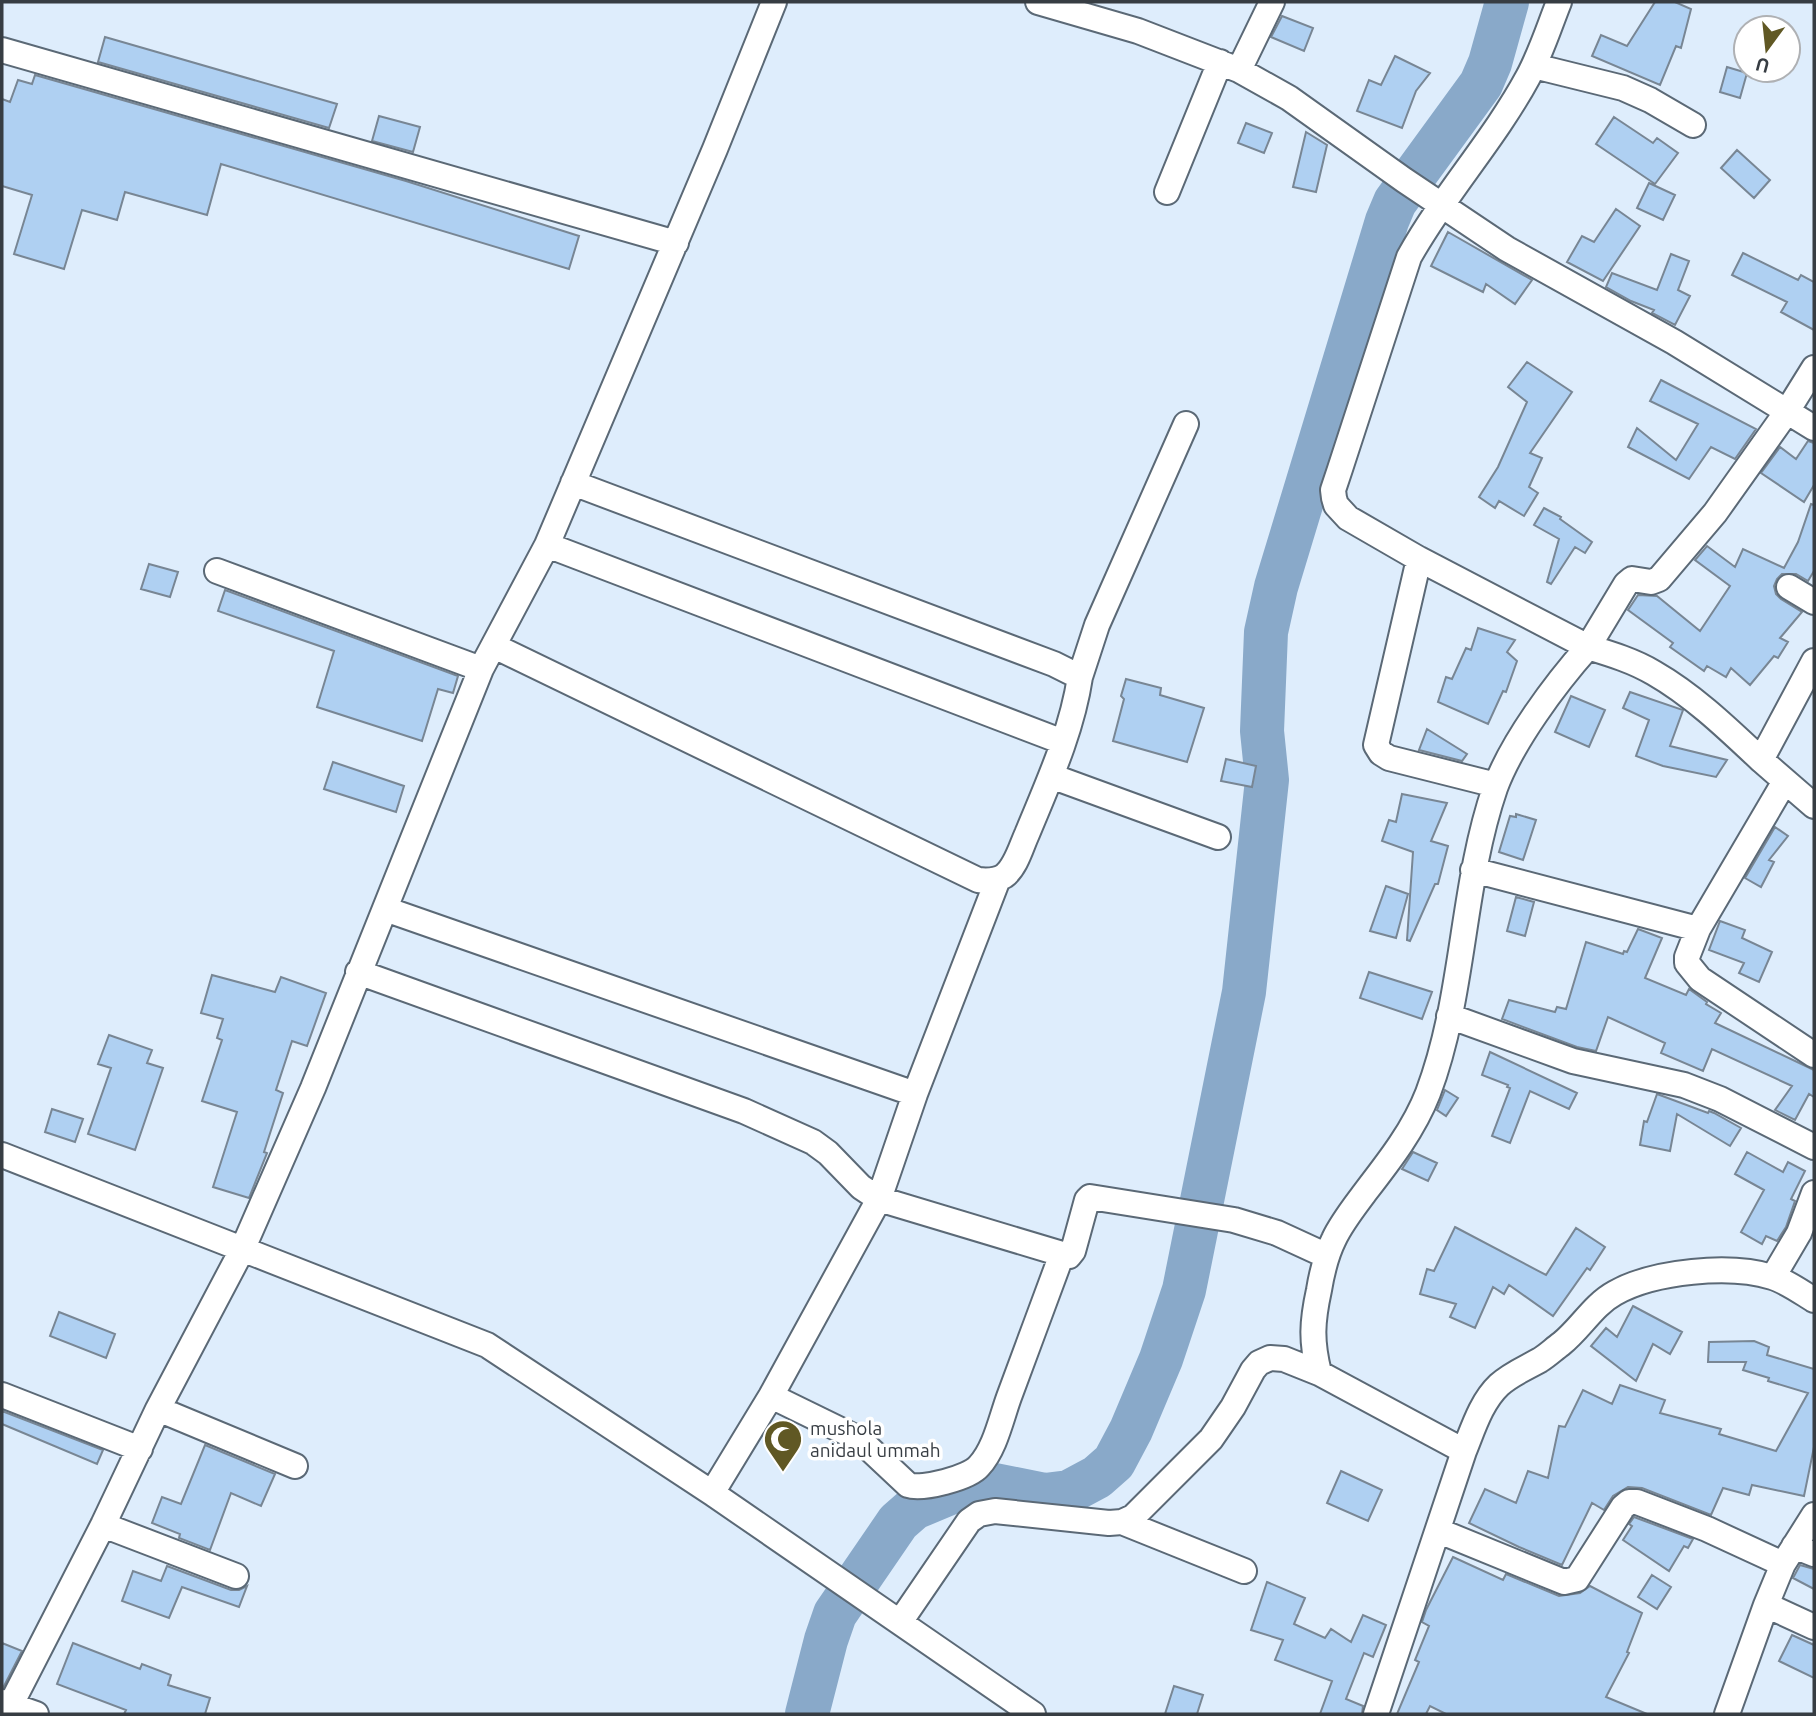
<svg xmlns="http://www.w3.org/2000/svg" width="1816" height="1716" viewBox="0 0 1816 1716" font-family="Ubuntu,sans-serif">
	<style>
		.lines { fill: none; stroke-linecap: round; stroke-linejoin: round }
		.river { stroke: #89a9c9; stroke-width: 44 }
		.building { fill: #afd0f2; stroke: #788694; stroke-width: 2 }
		.minor-casing { stroke: #5b6976; stroke-width: 28 }
		.minor { stroke: #fff; stroke-width: 24 }
		.labels { text-anchor: middle; dominant-baseline: central; stroke-width: 7; stroke-linejoin: round; paint-order: stroke }
		.poi-label { font-size: 19px; fill: #373d43; stroke: #fff; text-anchor: start }
	</style>
	<rect width="100%" height="100%" fill="#deedfc"/>
	<g class="lines">
		<!-- river -->
		<path class="river" d="M 807,1714 L 826,1640 L 835,1614 L 898,1522 L 914,1508 L 969,1485 L 995,1485 L 1045,1495 L 1069,1492 L 1097,1477 L 1114,1462 L 1131,1430 L 1161,1359 L 1184,1290 L 1244,992 L 1267,780 L 1262,731 L 1266,632 L 1276,587 L 1387,221 L 1395,202 L 1481,84 L 1490,63 L 1507,2"/>
	</g>
	<!-- building -->
	<path class="building" d="M 1655,2 L 1675,2 L 1691,9 L 1681,48 L 1676,46 L 1660,85 L 1592,56 L 1601,35 L 1627,46 Z
		M 1282,16 L 1313,28 L 1304,51 L 1271,37 Z
		M 105,37 L 337,104 L 329,128 L 98,62 Z
		M 1395,56 L 1430,73 L 1416,91 L 1402,128 L 1357,111 L 1369,80 L 1381,85 Z
		M 1727,67 L 1747,73 L 1740,98 L 1720,92 Z
		M 35,75 L 406,181 L 579,236 L 569,269 L 221,164 L 207,215 L 125,192 L 117,220 L 82,210 L 64,269 L 14,254 L 32,195 L 2,186 L 2,99 L 10,102 L 18,80 L 32,84 Z
		M 379,116 L 420,127 L 413,152 L 372,141 Z
		M 1614,117 L 1653,143 L 1657,138 L 1678,153 L 1655,184 L 1596,144 Z
		M 1246,123 L 1272,133 L 1264,153 L 1238,143 Z
		M 1306,132 L 1327,145 L 1316,192 L 1293,187 Z
		M 1737,150 L 1770,180 L 1754,198 L 1721,168 Z
		M 1649,183 L 1675,195 L 1663,220 L 1637,208 Z
		M 1616,209 L 1640,226 L 1603,281 L 1567,262 L 1582,236 L 1594,242 Z
		M 1448,232 L 1532,280 L 1515,304 L 1486,284 L 1483,292 L 1431,266 Z
		M 1743,253 L 1798,280 L 1801,275 L 1814,282 L 1814,330 L 1781,312 L 1787,302 L 1732,275 Z
		M 1671,254 L 1689,261 L 1678,290 L 1690,296 L 1675,325 L 1652,313 L 1654,310 L 1631,301 L 1606,287 L 1612,273 L 1657,290 Z
		M 1527,362 L 1572,392 L 1530,453 L 1542,458 L 1529,487 L 1538,493 L 1524,516 L 1499,501 L 1495,508 L 1479,497 L 1498,467 L 1527,402 L 1508,387 Z
		M 1661,380 L 1756,429 L 1735,459 L 1711,447 L 1689,479 L 1628,447 L 1637,428 L 1676,460 L 1698,424 L 1650,401 Z
		M 1808,441 L 1814,443 L 1814,485 L 1804,502 L 1761,473 L 1780,447 L 1796,459 Z
		M 1811,504 L 1814,505 L 1814,571 L 1808,581 L 1796,574 L 1782,574 L 1777,579 L 1774,586 L 1776,594 L 1781,599 L 1802,612 L 1780,638 L 1788,642 L 1778,658 L 1774,656 L 1750,685 L 1731,668 L 1726,677 L 1707,666 L 1704,671 L 1670,647 L 1673,643 L 1628,610 L 1638,595 L 1657,596 L 1700,631 L 1730,586 L 1695,560 L 1707,546 L 1735,567 L 1743,549 L 1784,568 L 1798,542 Z
		M 1544,508 L 1561,517 L 1560,519 L 1592,542 L 1585,553 L 1575,547 L 1551,584 L 1547,582 L 1559,539 L 1534,525 Z
		M 149,564 L 178,572 L 170,597 L 141,589 Z
		M 225,590 L 458,676 L 453,693 L 438,689 L 422,741 L 317,707 L 334,651 L 218,611 Z
		M 1478,628 L 1515,640 L 1507,652 L 1517,661 L 1506,692 L 1503,691 L 1488,724 L 1438,702 L 1446,677 L 1452,679 L 1466,648 L 1471,650 Z
		M 1126,679 L 1161,688 L 1160,695 L 1204,708 L 1187,762 L 1113,741 L 1124,699 L 1121,696 Z
		M 1630,692 L 1683,710 L 1670,746 L 1727,760 L 1716,777 L 1663,766 L 1636,756 L 1649,720 L 1623,708 Z
		M 1571,696 L 1605,710 L 1589,747 L 1555,732 Z
		M 1427,729 L 1467,754 L 1462,761 L 1419,750 Z
		M 1226,759 L 1256,766 L 1252,787 L 1221,781 Z
		M 333,762 L 404,786 L 396,812 L 324,789 Z
		M 1402,794 L 1447,803 L 1431,841 L 1448,846 L 1438,884 L 1435,884 L 1410,941 L 1407,940 L 1413,852 L 1382,841 L 1389,820 L 1396,822 Z
		M 1516,814 L 1536,820 L 1523,860 L 1499,852 L 1510,816 L 1516,817 Z
		M 1775,827 L 1788,836 L 1769,860 L 1774,862 L 1761,887 L 1745,878 Z
		M 1386,886 L 1408,894 L 1396,938 L 1370,931 Z
		M 1516,897 L 1534,902 L 1525,936 L 1507,931 Z
		M 1720,921 L 1745,930 L 1742,938 L 1772,952 L 1759,982 L 1739,973 L 1744,963 L 1709,950 Z
		M 1638,929 L 1662,938 L 1645,978 L 1686,995 L 1689,989 L 1707,1002 L 1706,1004 L 1721,1013 L 1715,1023 L 1814,1070 L 1814,1097 L 1809,1094 L 1795,1120 L 1775,1110 L 1792,1086 L 1712,1049 L 1703,1071 L 1661,1053 L 1665,1043 L 1608,1017 L 1596,1051 L 1577,1047 L 1502,1019 L 1509,1000 L 1555,1012 L 1557,1007 L 1566,1009 L 1586,942 L 1623,954 L 1624,951 L 1627,952 Z
		M 1369,972 L 1432,992 L 1422,1019 L 1360,998 Z
		M 212,975 L 275,992 L 281,977 L 326,993 L 307,1046 L 292,1041 L 276,1090 L 283,1093 L 264,1152 L 267,1153 L 249,1198 L 213,1187 L 237,1112 L 202,1101 L 222,1040 L 217,1038 L 223,1019 L 201,1013 Z
		M 109,1035 L 152,1050 L 147,1063 L 163,1068 L 135,1150 L 88,1134 L 111,1068 L 98,1064 Z
		M 1490,1052 L 1577,1093 L 1569,1109 L 1530,1091 L 1510,1143 L 1492,1136 L 1510,1088 L 1507,1087 L 1508,1085 L 1482,1075 Z
		M 1445,1090 L 1458,1098 L 1446,1116 L 1437,1110 Z
		M 1657,1094 L 1708,1113 L 1709,1111 L 1714,1113 L 1741,1128 L 1730,1146 L 1677,1114 L 1670,1151 L 1640,1145 L 1644,1121 L 1647,1122 Z
		M 52,1109 L 83,1119 L 75,1142 L 45,1132 Z
		M 1413,1152 L 1437,1163 L 1428,1181 L 1402,1169 Z
		M 1747,1152 L 1783,1172 L 1788,1162 L 1805,1171 L 1791,1199 L 1795,1201 L 1786,1227 L 1777,1241 L 1766,1236 L 1762,1244 L 1741,1232 L 1764,1190 L 1735,1174 Z
		M 1455,1227 L 1546,1275 L 1576,1228 L 1605,1247 L 1590,1270 L 1587,1268 L 1553,1316 L 1509,1285 L 1504,1294 L 1493,1287 L 1475,1328 L 1450,1317 L 1456,1304 L 1420,1294 L 1427,1269 L 1434,1271 Z
		M 1633,1306 L 1682,1332 L 1670,1354 L 1653,1344 L 1636,1381 L 1591,1346 L 1606,1328 L 1617,1337 Z
		M 59,1312 L 115,1334 L 106,1358 L 50,1336 Z
		M 1754,1341 L 1769,1347 L 1767,1355 L 1814,1369 L 1814,1447 L 1804,1496 L 1752,1485 L 1749,1495 L 1723,1488 L 1711,1515 L 1642,1488 L 1628,1487 L 1613,1496 L 1604,1510 L 1592,1503 L 1562,1565 L 1519,1547 L 1469,1523 L 1485,1489 L 1516,1503 L 1528,1471 L 1548,1478 L 1559,1426 L 1565,1427 L 1583,1390 L 1612,1404 L 1620,1385 L 1665,1400 L 1660,1413 L 1721,1429 L 1719,1434 L 1776,1451 L 1808,1393 L 1768,1381 L 1769,1378 L 1743,1370 L 1746,1362 L 1708,1362 L 1709,1342 Z
		M 2,1411 L 103,1450 L 97,1464 L 2,1424 Z
		M 205,1445 L 275,1474 L 261,1506 L 231,1493 L 210,1550 L 179,1538 L 180,1534 L 152,1523 L 162,1497 L 181,1504 Z
		M 1341,1471 L 1382,1490 L 1368,1521 L 1327,1503 Z
		M 1634,1517 L 1693,1539 L 1688,1548 L 1684,1546 L 1669,1571 L 1623,1540 L 1632,1526 L 1629,1524 Z
		M 1453,1557 L 1503,1580 L 1506,1574 L 1559,1596 L 1580,1593 L 1590,1586 L 1642,1613 L 1627,1652 L 1629,1653 L 1606,1697 L 1647,1714 L 1446,1714 L 1430,1706 L 1426,1714 L 1397,1714 L 1419,1662 L 1415,1660 L 1429,1626 L 1422,1622 L 1426,1610 Z
		M 1800,1565 L 1814,1569 L 1814,1589 L 1793,1578 Z
		M 167,1566 L 231,1590 L 239,1590 L 247,1586 L 239,1607 L 182,1587 L 169,1618 L 122,1601 L 133,1571 L 161,1581 Z
		M 1652,1575 L 1671,1587 L 1657,1609 L 1638,1597 Z
		M 1267,1582 L 1305,1598 L 1294,1624 L 1325,1638 L 1331,1629 L 1351,1642 L 1363,1615 L 1386,1625 L 1373,1657 L 1364,1653 L 1346,1699 L 1363,1706 L 1362,1714 L 1320,1714 L 1332,1681 L 1275,1660 L 1283,1640 L 1251,1630 Z
		M 1792,1635 L 1814,1645 L 1814,1678 L 1779,1661 Z
		M 2,1643 L 22,1651 L 3,1688 L 2,1687 Z
		M 73,1643 L 140,1669 L 142,1664 L 171,1675 L 168,1685 L 210,1698 L 205,1714 L 124,1714 L 126,1710 L 57,1684 Z
		M 1174,1686 L 1203,1695 L 1197,1714 L 1165,1714 Z"/>
	<g class="lines">
		<!-- minor casing -->
		<g class="minor-casing">
			<path id="minor" d="M 1038,2 L 1138,31 L 1239,70 L 1289,98 L 1404,180 L 1507,249 L 1674,342 L 1814,428
				M 1559,2 C 1549,27 1541,53 1528,77 C 1494,140 1444,194 1409,257 L 1340,469 L 1333,490 L 1334,498 L 1336,505 L 1348,518 L 1419,559 L 1588,647 L 1626,584 L 1632,579 L 1651,582 L 1659,579 L 1715,513 L 1786,413 L 1814,368
				M 2,50 L 676,243
				M 1534,66 L 1623,88 L 1650,100 L 1693,125
				M 1239,70 L 1272,2
				M 1167,192 L 1220,62
				M 547,545 L 1063,742
				M 1419,559 L 1376,745 L 1381,753 L 1389,758 L 1496,785
				M 217,571 L 481,669
				M 1789,587 L 1814,602
				M 494,646 L 978,880 C 987,881 996,881 1004,876 C 1016,867 1021,847 1027,834 C 1048,783 1072,731 1080,677 L 1054,664 L 573,483
				M 1814,661 L 1761,760 L 1814,806
				M 1080,677 L 1097,625 L 1186,424
				M 1051,776 L 1218,837
				M 1785,781 L 1698,929 L 1687,957 L 1687,963 L 1700,979 L 1814,1055
				M 1473,870 L 1698,929
				M 385,909 L 915,1094
				M 358,972 L 744,1111 L 813,1142 L 828,1153 L 861,1187 L 879,1199 L 1062,1254 L 1069,1256 L 1073,1251 L 1087,1200 L 1090,1197 L 1234,1220 L 1277,1233 L 1327,1256
				M 1449,1016 L 1573,1061 L 1684,1085 L 1720,1099 L 1814,1147
				M 2,1155 L 487,1345 L 712,1493 L 1033,1714
				M 1773,1277 L 1799,1233 L 1814,1193
				M 1319,1373 C 1311,1341 1312,1322 1319,1290 C 1322,1272 1326,1255 1334,1239 C 1342,1222 1355,1206 1366,1191 C 1390,1160 1414,1129 1428,1093 C 1465,995 1461,887 1495,788 C 1512,742 1555,684 1588,647 C 1611,654 1634,661 1654,673 C 1694,696 1728,729 1761,760
				M 2,1395 L 140,1449
				M 771,1396 L 859,1439 L 908,1485 C 922,1490 969,1478 979,1466 C 995,1449 1001,1419 1009,1397 C 1027,1349 1044,1302 1062,1254
				M 158,1409 L 295,1466
				M 712,1493 L 771,1396 L 879,1199 L 915,1094 L 998,879
				M 1122,1522 L 1244,1571
				M 103,1525 L 236,1576
				M 1439,1531 L 1564,1582 L 1577,1579 L 1623,1507 L 1629,1502 L 1637,1502 L 1707,1529 L 1783,1564
				M 1794,1546 L 1814,1554
				M 1766,1605 L 1814,1627
				M 900,1622 L 969,1521 L 979,1514 L 995,1511 L 1109,1523 L 1122,1522 L 1133,1517 L 1211,1439 L 1233,1407 L 1253,1370 L 1259,1363 L 1270,1358 L 1284,1359 L 1319,1373 L 1464,1451
				M 2,1702 L 36,1714
				M 6,1714 L 103,1525 L 158,1409 L 243,1248 L 313,1088 L 481,669 L 547,545 L 715,149 L 774,2
				M 1376,1714 L 1464,1451 C 1473,1429 1481,1402 1499,1385 C 1511,1374 1526,1368 1540,1360 C 1548,1355 1554,1349 1561,1344 C 1581,1328 1593,1305 1615,1293 C 1654,1271 1730,1264 1772,1277 C 1786,1281 1801,1292 1814,1300
				M 1727,1714 L 1766,1605 L 1783,1564 L 1814,1515"/>
		</g>
		<!-- minor -->
		<use href="#minor" class="minor"/>
	</g>
	<!-- icons -->
	<defs>
		<g id="mosque-pin" transform="scale(2.0125)"><path d="M0 17L-7.5 6A9.5 9.5 0 1 1 7.5 6Z" fill="#605824" stroke="#fff"/><path d="M3.5-4.9A6 6 0 1 0 3.5 4.9A5 5 0 1 1 3.5-4.9Z" fill="#fff"/></g>
	</defs>
	<g fill-rule="evenodd">
		<use href="#mosque-pin" x="783" y="1439"/>
	</g>
	<g class="labels">
		<!-- poi labels -->
		<g class="poi-label">
			<text x="810" y="1428">mushola<tspan x="810" dy="22">anidaul ummah</tspan></text>
		</g>
	</g>
	<!-- border -->
	<rect width="1816" height="1716" fill="none" stroke="#373d43" stroke-width="7"/>
	<!-- north arrow -->
	<g transform="translate(1767 49) rotate(195)"><circle r="33" fill="#ffffff" stroke="#afb1b4" stroke-width="2"/>
	<path d="M0-5L12 26L0 18L-12 26Z" fill="#605824"/>
	<text y="-10" font-size="19" font-weight="bold" text-anchor="middle" fill="#373d43">U</text>
	</g>
</svg>
